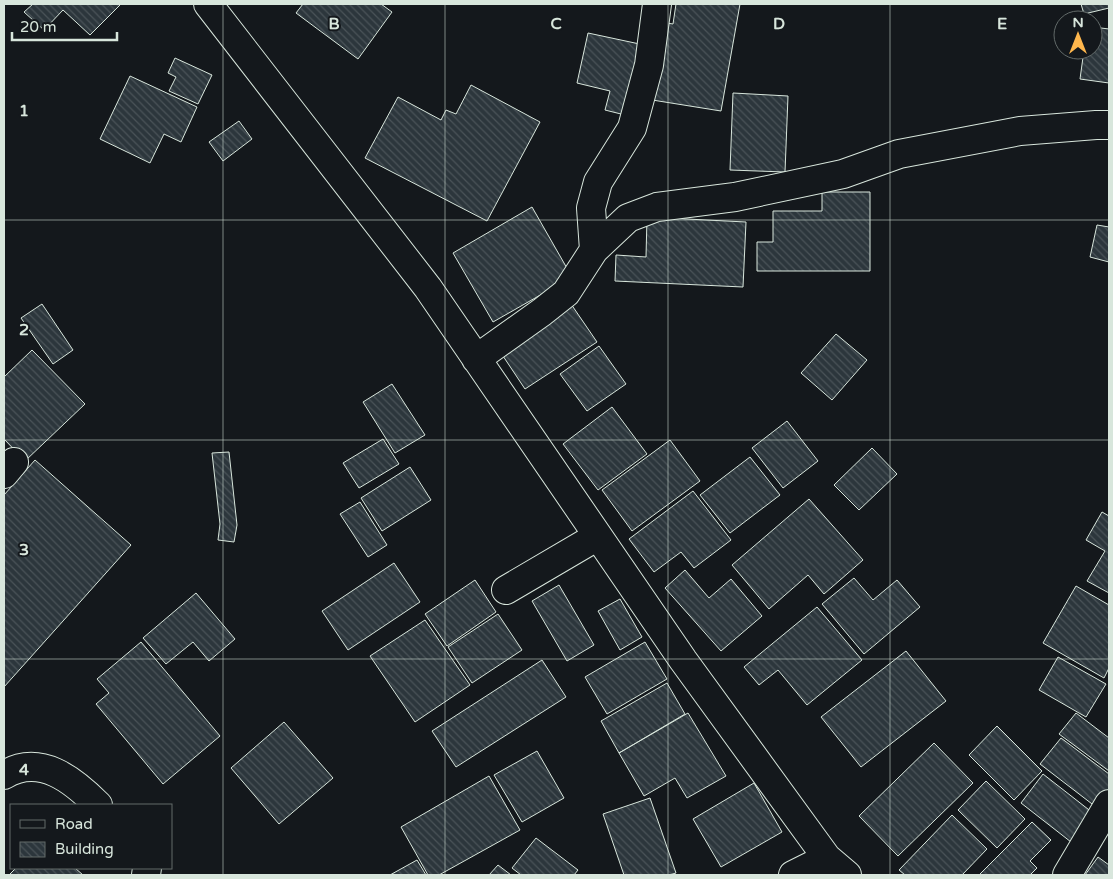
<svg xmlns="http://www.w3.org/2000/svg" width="1113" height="879" viewBox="0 0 1113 879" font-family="'Varela Round',sans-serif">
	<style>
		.building { fill: url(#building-back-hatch); stroke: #d8e6dc }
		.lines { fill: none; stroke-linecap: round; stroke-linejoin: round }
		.minor-casing { stroke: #d8e6dc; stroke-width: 30 }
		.minor { stroke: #14181c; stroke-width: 28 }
		.grid { fill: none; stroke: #d8e6dc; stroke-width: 1; stroke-opacity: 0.55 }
		.grid-label { font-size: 16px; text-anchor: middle; font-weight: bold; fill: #d8e6dc; stroke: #14181c; stroke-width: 4; stroke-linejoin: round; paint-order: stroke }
	</style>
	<defs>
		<pattern id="building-back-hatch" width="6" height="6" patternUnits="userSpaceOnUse" patternTransform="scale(1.25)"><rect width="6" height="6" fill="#2c363c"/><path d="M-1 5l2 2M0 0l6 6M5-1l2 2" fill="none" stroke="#4a5358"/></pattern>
	</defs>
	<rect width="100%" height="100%" fill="#14181c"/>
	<!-- building -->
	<path class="building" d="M 33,4 L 121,4 L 90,35 L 63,10 L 44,30 L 24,12 Z
		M 303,4 L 381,4 L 392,12 L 358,59 L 296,13 Z
		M 676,4 L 740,4 L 721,111 L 646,99 L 660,22 L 673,24 Z
		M 1081,4 L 1109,4 L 1109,8 L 1084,14 Z
		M 1093,27 L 1109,29 L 1109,83 L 1080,79 L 1084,50 L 1093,50 Z
		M 588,33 L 649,46 L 633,117 L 605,110 L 610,91 L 577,83 Z
		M 175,58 L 212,75 L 198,104 L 169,91 L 176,77 L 168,73 Z
		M 130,76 L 197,107 L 181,142 L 164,134 L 150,163 L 100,139 Z
		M 471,85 L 540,122 L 487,221 L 365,158 L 398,97 L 441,120 L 446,110 L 456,114 Z
		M 733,93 L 788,96 L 785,172 L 730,170 Z
		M 239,121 L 252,139 L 223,161 L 209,142 Z
		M 822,192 L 870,192 L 870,271 L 757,271 L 757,242 L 773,242 L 773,211 L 822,211 Z
		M 532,207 L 572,277 L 493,322 L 453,253 Z
		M 647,217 L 746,222 L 743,287 L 615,281 L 616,255 L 646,257 Z
		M 1097,225 L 1109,227 L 1109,262 L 1090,257 Z
		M 42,304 L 73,350 L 53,364 L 21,318 Z
		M 571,304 L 597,342 L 525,389 L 499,350 Z
		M 836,334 L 867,360 L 832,400 L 801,373 Z
		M 599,346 L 626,384 L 587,411 L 560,374 Z
		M 32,350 L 85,404 L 25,461 L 4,439 L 4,377 Z
		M 392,384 L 425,435 L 395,453 L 363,402 Z
		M 612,407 L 647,454 L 598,490 L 563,444 Z
		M 787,421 L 818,461 L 783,488 L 752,448 Z
		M 383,439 L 399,464 L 359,488 L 343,463 Z
		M 670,440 L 700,481 L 632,531 L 602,490 Z
		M 872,448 L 897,474 L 859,510 L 834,485 Z
		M 229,452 L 237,525 L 234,542 L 218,540 L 220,524 L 212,453 Z
		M 750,457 L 780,495 L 730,533 L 700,495 Z
		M 35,460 L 131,545 L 4,687 L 4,495 Z
		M 410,467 L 431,500 L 382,531 L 361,498 Z
		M 693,491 L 731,540 L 694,568 L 681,552 L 654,572 L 629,539 Z
		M 809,499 L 863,560 L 824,594 L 808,575 L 769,609 L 732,565 Z
		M 360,502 L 387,545 L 368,557 L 340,514 Z
		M 1102,512 L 1109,516 L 1109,593 L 1087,581 L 1105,551 L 1086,540 Z
		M 394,563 L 420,602 L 348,650 L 322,611 Z
		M 685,570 L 709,598 L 731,579 L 762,616 L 721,651 L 665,588 Z
		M 854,578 L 873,600 L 897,580 L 920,607 L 864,654 L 822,604 Z
		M 475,580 L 496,612 L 447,646 L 425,614 Z
		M 559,585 L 594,645 L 567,661 L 532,601 Z
		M 1076,586 L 1109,605 L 1109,668 L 1104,678 L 1043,643 Z
		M 196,593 L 235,639 L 209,661 L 193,642 L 166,664 L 143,638 Z
		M 620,599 L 642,637 L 620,650 L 598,611 Z
		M 817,607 L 862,660 L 807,705 L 778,670 L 759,685 L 744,667 Z
		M 498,614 L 522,650 L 472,683 L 448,647 Z
		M 425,620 L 470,685 L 415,722 L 370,656 Z
		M 141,642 L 220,736 L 163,784 L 96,704 L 109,693 L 97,679 Z
		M 645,642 L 667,679 L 607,714 L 585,677 Z
		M 906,651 L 946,701 L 861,767 L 821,717 Z
		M 1058,657 L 1106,684 L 1086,717 L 1039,690 Z
		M 542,660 L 566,697 L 456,767 L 432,731 Z
		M 667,683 L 685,714 L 619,753 L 601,721 Z
		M 688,713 L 726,776 L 687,798 L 675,778 L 644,796 L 619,753 Z
		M 1076,713 L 1109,738 L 1109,771 L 1059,734 Z
		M 284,722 L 333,778 L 279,824 L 231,768 Z
		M 997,726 L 1042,771 L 1014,800 L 969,755 Z
		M 1061,738 L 1109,774 L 1109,789 L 1096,807 L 1040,764 Z
		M 934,743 L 973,783 L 898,856 L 859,816 Z
		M 537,751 L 564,798 L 522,822 L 494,775 Z
		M 1043,774 L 1093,813 L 1071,842 L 1021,803 Z
		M 489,776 L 520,830 L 439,875 L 428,875 L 401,827 Z
		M 986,781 L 1025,819 L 997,848 L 958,810 Z
		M 754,783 L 782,832 L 721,867 L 693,819 Z
		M 650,798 L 676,873 L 669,875 L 624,875 L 603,814 Z
		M 952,815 L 987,849 L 962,875 L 905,875 L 899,870 Z
		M 1032,822 L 1051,840 L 1030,861 L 1037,868 L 1030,875 L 979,875 Z
		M 536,838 L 578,870 L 574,875 L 521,875 L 512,868 Z
		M 1098,857 L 1109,865 L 1109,875 L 1085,875 Z
		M 417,860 L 426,875 L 390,875 Z
		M 498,865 L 511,875 L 489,875 Z
		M 16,868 L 75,868 L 83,875 L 9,875 Z"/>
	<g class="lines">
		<!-- minor casing -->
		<g class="minor-casing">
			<path id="minor" d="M 208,4 L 428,288 L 683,660 L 827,858 L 847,875
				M 594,250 L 591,208 L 598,182 L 632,128 L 649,65 L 657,4
				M 476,359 L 542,312 L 566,293 L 594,250 L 628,218 L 657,207 L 735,197 L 843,174 L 899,154 L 1020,131 L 1096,125 L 1109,125
				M 4,474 L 14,462
				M 506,590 L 598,536
				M 4,775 C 40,753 73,780 98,805
				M 146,875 L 147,868
				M 793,875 L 827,858
				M 1067,875 L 1109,804"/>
		</g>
		<!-- minor -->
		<use href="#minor" class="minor"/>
	</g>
	<!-- grid -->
	<path class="grid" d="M 223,4 L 223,875M 445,4 L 445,875M 668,4 L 668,875M 890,4 L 890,875M 4,220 L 1109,220M 4,440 L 1109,440M 4,659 L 1109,659"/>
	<g class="grid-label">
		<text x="334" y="29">B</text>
		<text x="556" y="29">C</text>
		<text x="779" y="29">D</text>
		<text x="1002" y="29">E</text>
		<text x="24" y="116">1</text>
		<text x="24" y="335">2</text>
		<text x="24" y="555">3</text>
		<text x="24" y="775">4</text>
	</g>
	<!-- border -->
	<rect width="1113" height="879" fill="none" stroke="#d8e6dc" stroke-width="10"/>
	<!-- legend -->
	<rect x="10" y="804" width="162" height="65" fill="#14181c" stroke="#626a69"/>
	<rect x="20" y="820" width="25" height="8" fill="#14181c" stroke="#626a69"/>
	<text x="55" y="829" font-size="15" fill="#d8e6dc">Road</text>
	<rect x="20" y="842" width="25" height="15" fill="url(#building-back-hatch)" stroke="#626a69"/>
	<text x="55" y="854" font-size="15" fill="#d8e6dc">Building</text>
	<!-- north arrow -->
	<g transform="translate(1078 35)"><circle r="24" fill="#14181c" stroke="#626a69"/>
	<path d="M0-4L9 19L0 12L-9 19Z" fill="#ffb74d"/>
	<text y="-8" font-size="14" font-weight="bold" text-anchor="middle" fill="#d8e6dc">N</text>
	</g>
	<!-- scale -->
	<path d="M12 32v8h105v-8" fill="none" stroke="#d8e6dc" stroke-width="2.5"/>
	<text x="20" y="32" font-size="15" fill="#d8e6dc" stroke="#14181c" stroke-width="4" paint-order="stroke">20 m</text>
</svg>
